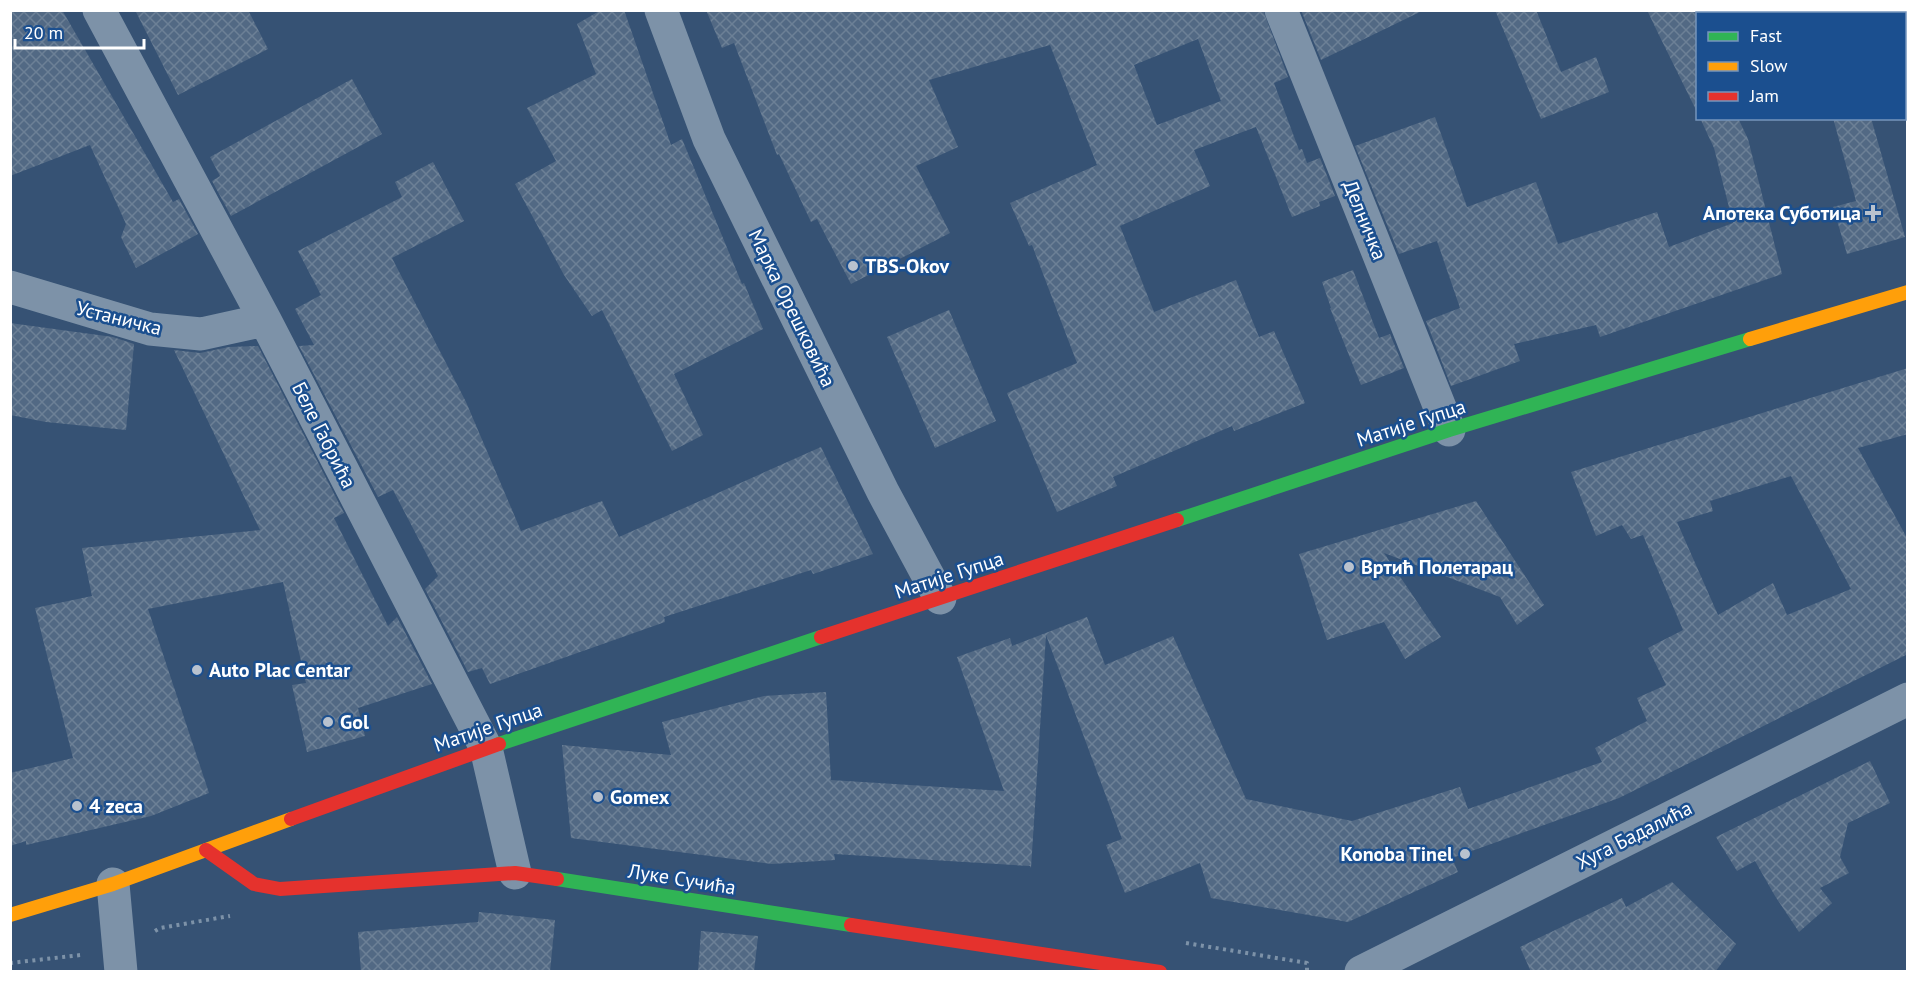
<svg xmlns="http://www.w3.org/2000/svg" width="1918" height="982" viewBox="0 0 1918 982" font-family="'PT Sans',sans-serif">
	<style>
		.building { fill: url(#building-cross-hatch); fill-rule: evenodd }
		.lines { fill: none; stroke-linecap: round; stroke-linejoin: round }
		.path { stroke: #7d92a8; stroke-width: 4; stroke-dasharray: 3 4.5; stroke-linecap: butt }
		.street { stroke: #7d92a8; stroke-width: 33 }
		.fast { stroke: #30b455; stroke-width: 14 }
		.slow { stroke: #ff9f0a; stroke-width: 14 }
		.jam { stroke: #e5322d; stroke-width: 14 }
		.poi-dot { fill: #b9c2ce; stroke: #1b4f8f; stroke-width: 2 }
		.labels { text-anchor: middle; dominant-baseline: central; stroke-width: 5; stroke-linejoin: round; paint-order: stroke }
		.poi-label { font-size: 20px; font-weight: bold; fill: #fff; stroke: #1b4f8f; text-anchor: start }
		.street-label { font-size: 20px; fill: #fff; stroke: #1b4f8f }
	</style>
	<defs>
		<pattern id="building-cross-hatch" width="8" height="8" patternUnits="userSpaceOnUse" patternTransform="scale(1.5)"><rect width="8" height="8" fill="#526984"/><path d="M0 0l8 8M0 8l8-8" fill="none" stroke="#6c8096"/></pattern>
	</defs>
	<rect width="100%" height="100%" fill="#365274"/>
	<!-- building -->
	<path class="building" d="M 10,10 L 62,10 L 173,202 L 179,199 L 198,234 L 136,268 L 121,237 L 126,224 L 90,145 L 10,176 Z
		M 135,10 L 248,10 L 268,49 L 178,95 Z
		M 601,10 L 624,10 L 671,145 L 682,139 L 742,284 L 744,283 L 763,329 L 674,374 L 703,435 L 672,451 L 602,310 L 592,316 L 564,275 L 515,184 L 556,161 L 527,108 L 596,74 L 577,24 Z
		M 706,10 L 1263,10 L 1288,77 L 1274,83 L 1299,150 L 1302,149 L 1307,163 L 1320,158 L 1335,196 L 1319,202 L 1320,206 L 1292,217 L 1256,127 L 1194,150 L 1210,186 L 1120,226 L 1154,312 L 1236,280 L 1259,337 L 1274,331 L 1305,403 L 1234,431 L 1232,426 L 1113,477 L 1117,486 L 1057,512 L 1007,393 L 1077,363 L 1032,245 L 1029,246 L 1010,203 L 1097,165 L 1050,45 L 929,80 L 958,147 L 916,166 L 950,233 L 851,284 L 817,219 L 811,222 L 779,154 L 777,155 L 734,43 L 722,48 ZM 1198,39 L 1221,101 L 1157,125 L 1134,65 Z
		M 1301,10 L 1424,10 L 1321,60 Z
		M 1495,10 L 1536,10 L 1561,72 L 1596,57 L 1609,92 L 1541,119 Z
		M 1647,10 L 1698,10 L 1698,114 L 1658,33 Z
		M 352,79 L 382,134 L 231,216 L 212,181 L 220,176 L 210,157 Z
		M 1435,117 L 1467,207 L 1536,182 L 1558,244 L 1657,212 L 1669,247 L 1733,223 L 1714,148 L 1700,118 L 1738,118 L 1748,139 L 1782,274 L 1600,337 L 1596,325 L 1514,344 L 1520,361 L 1451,386 L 1426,321 L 1460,308 L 1437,241 L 1399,254 L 1355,146 Z
		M 1833,118 L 1871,118 L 1905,237 L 1847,254 L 1833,207 L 1856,201 Z
		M 433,162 L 464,221 L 392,258 L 466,402 L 521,531 L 602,501 L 619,537 L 821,447 L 873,554 L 813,574 L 811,570 L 664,617 L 665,622 L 490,684 L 482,668 L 468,672 L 425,589 L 438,576 L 393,490 L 378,497 L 299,346 L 314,345 L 295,309 L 321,295 L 298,251 L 402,197 L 395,182 Z
		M 1353,270 L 1379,338 L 1390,334 L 1404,368 L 1361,385 L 1330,308 L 1331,308 L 1322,282 Z
		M 949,310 L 996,421 L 935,448 L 887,337 Z
		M 10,323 L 113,337 L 134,344 L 126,430 L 46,422 L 10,415 Z
		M 258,346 L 344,513 L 334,518 L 388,626 L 397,617 L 432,684 L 358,708 L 365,736 L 307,752 L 292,685 L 306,683 L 283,582 L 148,609 L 209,793 L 151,816 L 26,845 L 26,841 L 10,846 L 10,773 L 73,758 L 35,608 L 92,596 L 82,548 L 260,530 L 174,350 L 200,353 L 229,347 Z
		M 1908,368 L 1908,434 L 1858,448 L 1908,540 L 1908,654 L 1619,798 L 1452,858 L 1458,872 L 1348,922 L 1211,898 L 1200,863 L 1125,893 L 1106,845 L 1122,839 L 1046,635 L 1031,868 L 1030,866 L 834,854 L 835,860 L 772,864 L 571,838 L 562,745 L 671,755 L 662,722 L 764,696 L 826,692 L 831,780 L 1004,791 L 957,657 L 1010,638 L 1012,646 L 1087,617 L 1105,665 L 1173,636 L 1246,799 L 1352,821 L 1460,787 L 1468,809 L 1602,762 L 1595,748 L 1647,721 L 1637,698 L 1666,685 L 1648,648 L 1683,630 L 1643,535 L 1631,539 L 1622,525 L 1596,536 L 1571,472 ZM 1791,476 L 1851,589 L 1787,615 L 1773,583 L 1718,615 L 1677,522 L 1713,511 L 1710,501 Z
		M 1476,501 L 1544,605 L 1517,625 L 1500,597 L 1384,553 L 1441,637 L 1405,659 L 1384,622 L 1327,640 L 1299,554 Z
		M 1870,761 L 1890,803 L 1848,823 L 1840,857 L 1849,873 L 1820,888 L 1832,903 L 1799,932 L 1775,896 L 1755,861 L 1737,871 L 1716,837 Z
		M 1672,882 L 1736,944 L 1715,972 L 1531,972 L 1520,947 L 1622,898 L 1626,907 Z
		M 479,912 L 555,920 L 550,972 L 361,972 L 358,932 L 478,922 Z
		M 701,931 L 758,936 L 754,972 L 698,972 Z"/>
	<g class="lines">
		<!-- path -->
		<path class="path" d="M 155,931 L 160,928 L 230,916
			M 1186,943 L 1307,963 L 1307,972
			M 10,963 L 81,955"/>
		<!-- street -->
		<path class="street" d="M 99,10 L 265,320 L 486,748 L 515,873
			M 661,10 L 709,139 L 883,492 L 940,598
			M 1281,10 L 1449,430
			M 10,287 L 150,329 L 201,334 L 265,320
			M 113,884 L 121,972
			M 1361,972 L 1908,699"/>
		<!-- fast -->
		<path class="fast" d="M 1177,520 L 1449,430 L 1750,339
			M 499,744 L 821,637
			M 557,879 L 851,925"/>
		<!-- slow -->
		<path class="slow" d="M 1750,339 L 1908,292
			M 10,915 L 113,884 L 291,819"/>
		<!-- jam -->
		<path class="jam" d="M 821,637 L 1177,520
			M 291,819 L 499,744
			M 206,850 L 254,884 L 280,889 L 515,873 L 557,879
			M 851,925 L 1160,972"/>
	</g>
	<!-- markers -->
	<g class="poi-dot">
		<path d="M1870 204h6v6h6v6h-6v6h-6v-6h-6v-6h6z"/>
		<circle cx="853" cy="266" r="6"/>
		<circle cx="1349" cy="567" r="6"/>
		<circle cx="197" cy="670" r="6"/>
		<circle cx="328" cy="722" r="6"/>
		<circle cx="598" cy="797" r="6"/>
		<circle cx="77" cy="806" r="6"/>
		<circle cx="1465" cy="854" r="6"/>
	</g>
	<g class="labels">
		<!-- poi labels -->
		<g class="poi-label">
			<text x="1861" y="213" text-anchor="end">Апотека Суботица</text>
			<text x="865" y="266">TBS-Okov</text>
			<text x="1361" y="567">Вртић Полетарац</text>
			<text x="209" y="670">Auto Plac Centar</text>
			<text x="340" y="722">Gol</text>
			<text x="610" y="797">Gomex</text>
			<text x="89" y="806">4 zeca</text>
			<text x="1453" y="854" text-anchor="end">Konoba Tinel</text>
		</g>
		<!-- street labels -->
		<g class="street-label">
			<text transform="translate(1365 220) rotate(68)">Делничка</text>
			<text transform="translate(792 308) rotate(64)">Марка Орешковића</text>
			<text transform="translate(119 318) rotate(14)">Устаничка</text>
			<text transform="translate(1411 423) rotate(-18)">Матије Гупца</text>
			<text transform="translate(324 435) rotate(63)">Беле Габрића</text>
			<text transform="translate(949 575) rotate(-18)">Матије Гупца</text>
			<text transform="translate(488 727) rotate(-19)">Матије Гупца</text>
			<text transform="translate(1634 835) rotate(-27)">Хуга Бадалића</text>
			<text transform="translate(682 879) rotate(9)">Луке Сучића</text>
		</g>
	</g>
	<!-- border -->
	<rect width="1918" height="982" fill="none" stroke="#ffffff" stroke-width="24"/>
	<!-- legend -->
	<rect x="1696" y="12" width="210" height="108" fill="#1b4f8f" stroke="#7695bc" stroke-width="1.5"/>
	<rect x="1708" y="32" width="30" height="9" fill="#30b455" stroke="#7695bc" stroke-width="1.5"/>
	<text x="1750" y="42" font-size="18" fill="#ffffff">Fast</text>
	<rect x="1708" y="62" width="30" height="9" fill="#ff9f0a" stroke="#7695bc" stroke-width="1.5"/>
	<text x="1750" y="72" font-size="18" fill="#ffffff">Slow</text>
	<rect x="1708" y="92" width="30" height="9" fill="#e5322d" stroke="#7695bc" stroke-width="1.5"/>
	<text x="1750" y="102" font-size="18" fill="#ffffff">Jam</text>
	<!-- scale -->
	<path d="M15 39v9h129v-9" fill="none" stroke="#ffffff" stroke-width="3"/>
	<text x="24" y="39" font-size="18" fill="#ffffff" stroke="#1b4f8f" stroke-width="4.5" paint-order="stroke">20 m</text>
</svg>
